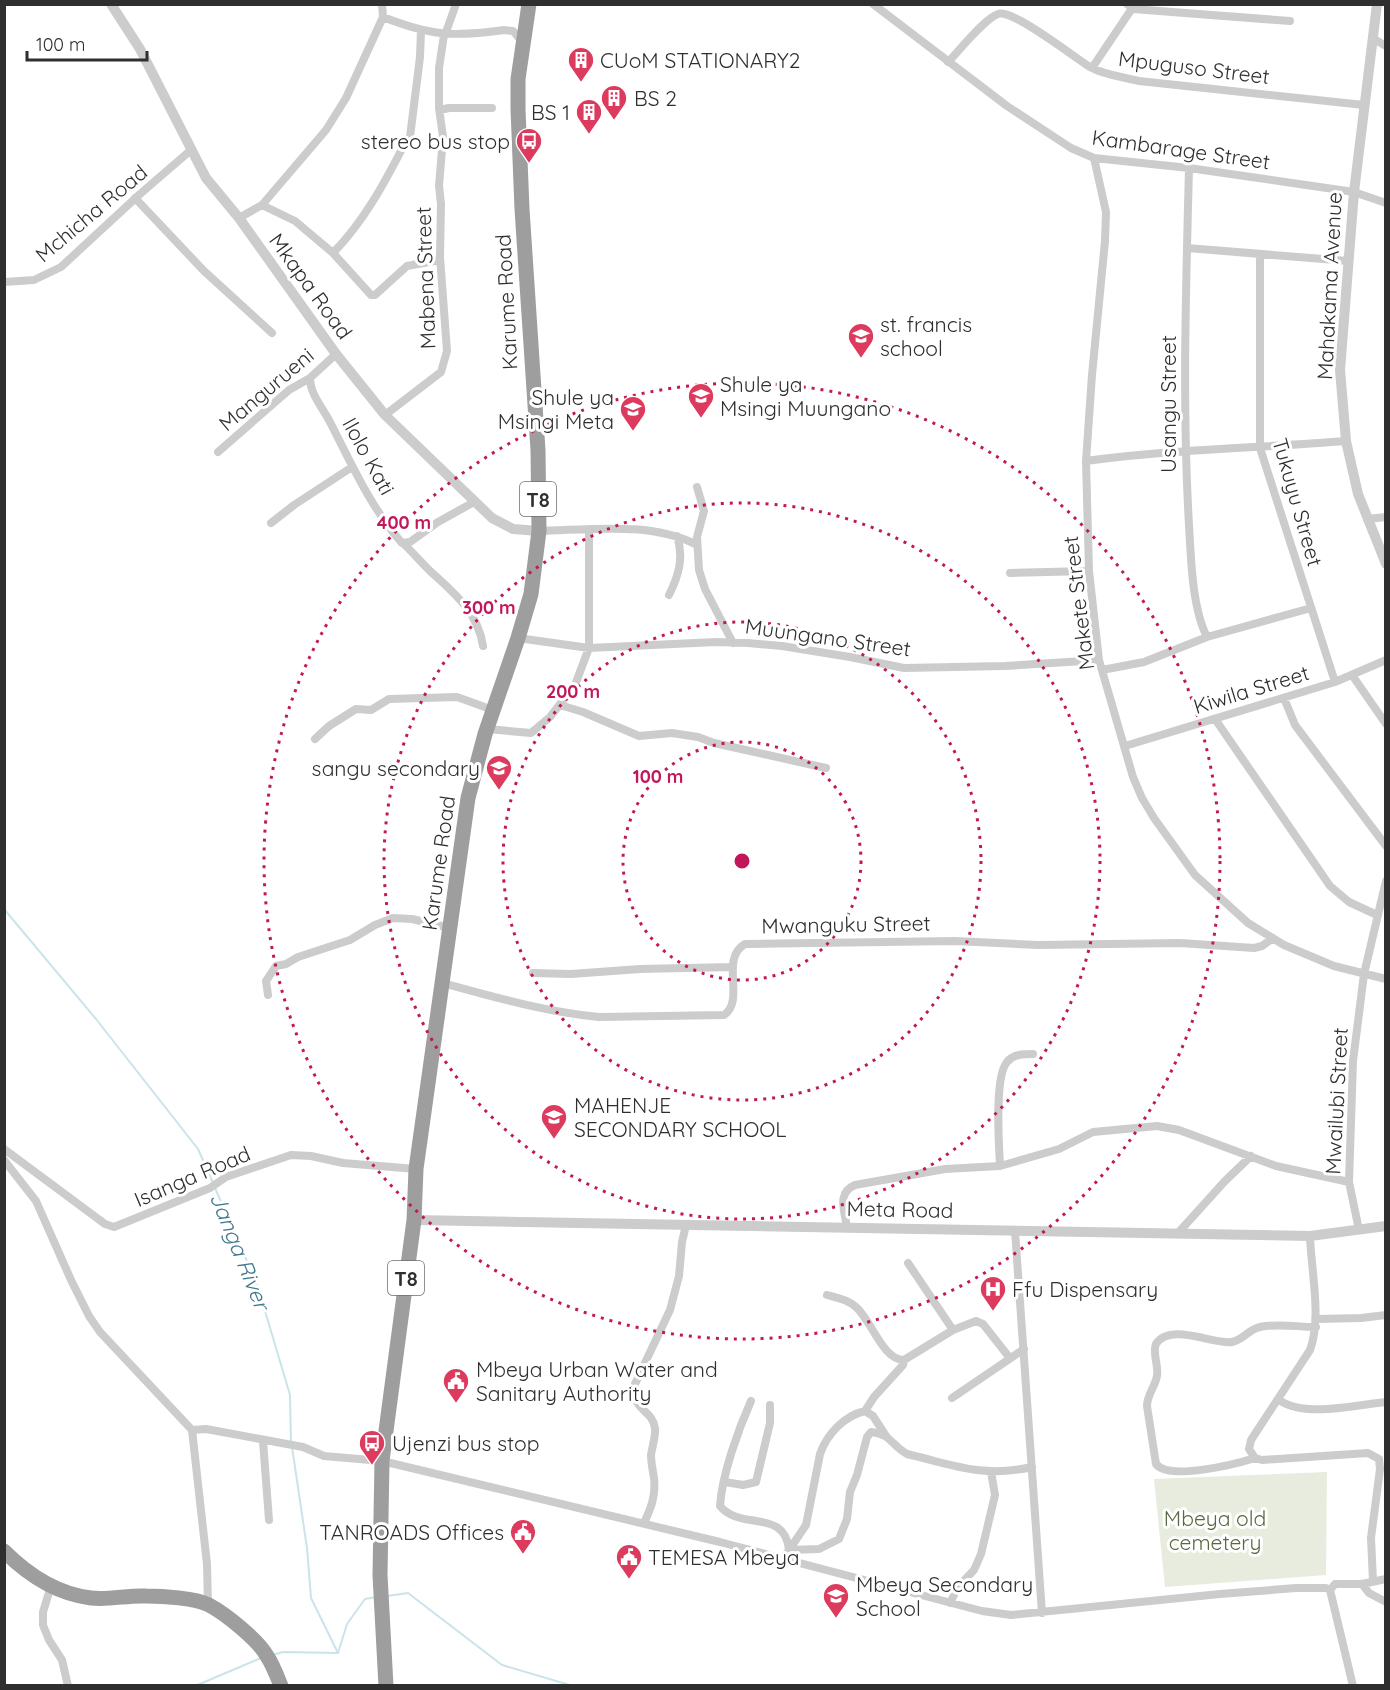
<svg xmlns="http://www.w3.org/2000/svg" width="1390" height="1690" viewBox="0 0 1390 1690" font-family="Quicksand,sans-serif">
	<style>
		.green { fill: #e7ecde }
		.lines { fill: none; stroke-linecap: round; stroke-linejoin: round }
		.stream { stroke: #cbe3ea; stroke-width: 2 }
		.minor { stroke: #ccc; stroke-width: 8 }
		.tertiary { stroke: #ccc; stroke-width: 10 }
		.trunk { stroke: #9e9e9e; stroke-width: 15 }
		.ring { fill: none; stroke: #c2185b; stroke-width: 3; stroke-dasharray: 3 6 }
		.labels { text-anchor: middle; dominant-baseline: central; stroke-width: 6; stroke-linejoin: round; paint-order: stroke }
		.shield { fill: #fff; stroke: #6d6d6d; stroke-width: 1.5 }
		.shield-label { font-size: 20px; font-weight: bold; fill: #2f2f2f }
		.poi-label { font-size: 21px; fill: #2f2f2f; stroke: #fff; text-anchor: start }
		.street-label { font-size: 21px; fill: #2f2f2f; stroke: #fff }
		.park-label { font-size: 21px; fill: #58693f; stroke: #fff }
		.water-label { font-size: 22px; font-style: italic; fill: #417a8e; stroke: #fff }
		.centre { fill: #c2185b; stroke: #fff; stroke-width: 3 }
		.ring-label { font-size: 18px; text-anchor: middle; font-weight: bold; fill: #c2185b; stroke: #fff; stroke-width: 6; stroke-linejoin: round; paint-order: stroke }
	</style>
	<rect width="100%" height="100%" fill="#fff"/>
	<!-- green -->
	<path class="green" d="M 1327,1472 L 1326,1575 L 1165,1587 L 1154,1479 Z"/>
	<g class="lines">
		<!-- stream -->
		<path class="stream" d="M 4,909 L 96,1019 L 198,1149 L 213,1183
			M 215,1188 L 257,1284 L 290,1395 L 291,1442
			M 292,1447 L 307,1548 L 311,1598 L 338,1653
			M 387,1596 L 408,1593 L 502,1665 L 573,1686
			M 338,1653 L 347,1624 L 365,1599 L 376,1597
			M 272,1655 L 283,1652 L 338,1653
			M 195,1686 L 261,1658"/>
		<!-- minor -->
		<path class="minor" d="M 873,4 L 1007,106 L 1071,148 L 1094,158 L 1189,168 L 1354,192 L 1386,203
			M 1127,4 L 1133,9 L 1290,21
			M 383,17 C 431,36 454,37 504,30 L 513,31 L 523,43
			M 445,35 L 456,4
			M 1374,39 L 1386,46
			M 948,62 C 959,51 984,19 998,14 C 1012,8 1075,58 1090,67 C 1104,75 1123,77 1139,81 L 1364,105
			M 1092,68 L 1135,4
			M 440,110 L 449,108 L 492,108
			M 1094,158 L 1106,212 L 1105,241 L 1092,375 L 1086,461 L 1089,571 L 1099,660 L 1133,777 L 1142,798 L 1154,818 L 1195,875 L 1248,923 L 1284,945 L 1334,966 L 1386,979
			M 1189,168 C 1186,287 1182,406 1189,525 C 1191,558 1192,608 1207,637
			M 135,198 L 204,271 L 272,333
			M 262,205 L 295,221 L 333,253 L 371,295 L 375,295 L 407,266 L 440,260
			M 239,218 L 262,205 L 326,130 L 346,98 L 383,17 L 382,4
			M 1187,248 L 1348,261
			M 333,253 C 364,221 384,184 404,145 L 410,137 L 420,57 L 421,30
			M 1260,254 L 1260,448 L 1335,682
			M 4,282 L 34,280 L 61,267 L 140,194 L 191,150
			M 310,378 C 310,395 324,409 331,424 C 352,465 371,508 402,543 L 410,542 L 438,522 L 474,502
			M 385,415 L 441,372 L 447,351 L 440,257 L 441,204 L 439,186 L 443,137 L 439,108 L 439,68 L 444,35
			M 218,452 L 289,390 L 310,378 L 336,354
			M 1086,461 C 1172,449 1260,448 1346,441
			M 697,487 L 704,511 L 697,537 L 699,570 L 705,589 L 733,643
			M 1367,519 L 1386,517
			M 271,523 L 294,505 L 352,467
			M 539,531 C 589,530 651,521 697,545
			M 404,544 C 413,553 421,562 430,571 C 454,593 478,612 483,646
			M 1010,573 L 1089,571
			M 669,595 C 679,575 684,557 677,536
			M 518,638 L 589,648 L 716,642 L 748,643 L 782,646 L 850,657 L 904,668 L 1005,666 L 1099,660
			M 1102,670 L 1144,662 L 1207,637 L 1311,608
			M 1352,675 L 1386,724
			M 1284,698 L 1295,725 L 1386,846
			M 560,705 L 583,712 L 639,736 L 672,733 L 698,737 L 714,743 L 826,768
			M 1215,719 L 1330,886 L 1349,902 L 1377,915
			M 487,729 L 531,733 L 550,717 L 575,685 L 589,648 L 589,530
			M 315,739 L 329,726 L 356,709 L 371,710 L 389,699 L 457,697 L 493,710
			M 1125,746 L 1335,682 L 1386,660
			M 533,973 L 571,974 L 640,969 L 733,967
			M 443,983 C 494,997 546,1012 599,1017 L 724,1015 C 746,1000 719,959 745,944 L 955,941 L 1038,945 L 1180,943 L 1254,948 L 1262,946 L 1273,938
			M 268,995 L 266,981 L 276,966 L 286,964 L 298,957 L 350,940 L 375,925 L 393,918 L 412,919 L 450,928
			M 4,1149 L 105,1224 L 114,1227 L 210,1188 L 226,1177 L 291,1155 L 311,1156 L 343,1163 L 416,1169
			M 4,1160 L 36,1201 L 71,1280 L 89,1316 L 100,1332 L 192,1430 L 207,1564 L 208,1605
			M 1000,1166 C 999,1145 994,1077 1007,1062 C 1013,1054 1024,1054 1033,1054
			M 847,1228 C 845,1211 836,1193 855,1185 L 945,1169 L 1000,1166 L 1059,1149 L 1093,1132 L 1157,1126 L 1179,1130 L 1276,1166 L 1349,1182
			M 1359,1230 L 1349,1182 L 1353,1061 L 1364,974 L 1386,881
			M 1015,1231 L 1042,1613
			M 1178,1233 L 1225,1181 L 1251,1156
			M 1310,1236 C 1311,1270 1322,1318 1310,1350 L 1251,1440 L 1249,1449 L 1255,1458 L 1262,1460 L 1368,1453 L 1379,1459 L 1380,1469 L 1371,1538 L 1373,1581
			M 908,1263 L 953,1330
			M 827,1295 C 838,1298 849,1300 857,1308 C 872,1322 883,1360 904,1360 L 953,1330 L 976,1321 L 983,1324 L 1009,1357
			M 1317,1319 L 1361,1318 L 1386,1315
			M 952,1398 L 1024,1349
			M 1279,1400 C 1305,1418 1355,1405 1386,1402
			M 751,1401 C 738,1430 722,1475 720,1506 C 740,1531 785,1508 789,1550
			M 865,1411 L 874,1397 L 903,1365 L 904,1360
			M 192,1430 L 206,1429 L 303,1447 L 324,1456 L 382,1461 L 720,1542 L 982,1611 L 1011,1615 L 1220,1594 L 1296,1588 L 1326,1588 L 1330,1590 L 1353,1686
			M 263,1441 L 269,1520
			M 1255,1458 C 1236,1464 1169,1481 1156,1464 L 1147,1406 C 1147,1395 1155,1387 1157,1376 C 1159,1367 1152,1352 1156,1344 C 1170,1322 1215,1345 1232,1342 C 1243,1340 1249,1329 1260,1327 C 1277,1323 1298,1327 1316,1327
			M 725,1482 L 743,1485 L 756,1482 L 770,1423 L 770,1405
			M 644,1523 C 651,1508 656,1496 654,1478 C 653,1471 651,1463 651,1455 C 652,1447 656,1436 655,1428 C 652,1408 631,1412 635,1384 L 670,1310 L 679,1276 L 682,1242 L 686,1225
			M 789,1550 L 806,1525 L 820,1454 C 827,1434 844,1416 865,1411 L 873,1416 L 886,1436
			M 783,1559 L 789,1550 L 819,1549 L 839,1539 L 847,1519 L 850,1492 L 857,1475 L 867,1437 L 871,1432 C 891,1434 891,1445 907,1454 C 954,1465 982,1478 1032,1467
			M 1362,1584 L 1369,1593 L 1386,1602
			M 51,1586 L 43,1612 L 43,1625 L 49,1640 L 62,1660 L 68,1686
			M 1330,1590 L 1335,1584 L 1362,1584 L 1386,1579
			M 950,1603 L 958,1587 L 974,1570 L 981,1554 L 995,1495 L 991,1472"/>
		<!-- tertiary -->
		<path class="tertiary" d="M 111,4 L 140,49 L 206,178 L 239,218 L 336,354 L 385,415 L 492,518 L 513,529 L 539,531
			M 1377,4 L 1354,192 L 1340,370 L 1346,441 L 1358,494 L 1386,564
			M 414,1220 L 1310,1236 L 1386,1226"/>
		<!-- trunk -->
		<path class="trunk" d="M 4,1551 C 28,1575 58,1594 91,1598 C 110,1600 128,1595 146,1596 C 162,1596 196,1598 209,1605 C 226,1614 258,1640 267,1656 C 273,1665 277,1676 281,1686
			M 386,1686 L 380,1575 L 382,1461 L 414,1220 L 416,1169 L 468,798 L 485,734 L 518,638 L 531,594 L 539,531 L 538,450 L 522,209 L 518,109 L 518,79 L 529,4"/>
	</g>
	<!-- distance rings -->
	<g class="ring">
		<circle cx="742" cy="861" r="119"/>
		<circle cx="742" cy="861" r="239"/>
		<circle cx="742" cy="861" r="358"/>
		<circle cx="742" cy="861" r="478"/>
	</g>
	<!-- icons -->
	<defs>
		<g id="building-pin" transform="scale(1.35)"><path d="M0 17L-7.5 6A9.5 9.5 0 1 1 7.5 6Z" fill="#dd3b5d" stroke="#fff"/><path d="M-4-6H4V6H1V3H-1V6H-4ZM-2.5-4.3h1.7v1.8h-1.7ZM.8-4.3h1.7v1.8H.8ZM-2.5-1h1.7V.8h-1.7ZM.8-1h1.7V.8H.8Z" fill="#fff"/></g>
		<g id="bus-pin" transform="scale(1.35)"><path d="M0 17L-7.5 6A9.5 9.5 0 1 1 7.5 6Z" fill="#dd3b5d" stroke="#fff"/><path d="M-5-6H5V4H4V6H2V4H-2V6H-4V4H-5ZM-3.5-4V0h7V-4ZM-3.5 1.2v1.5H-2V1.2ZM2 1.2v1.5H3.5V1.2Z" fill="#fff"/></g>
		<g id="school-pin" transform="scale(1.35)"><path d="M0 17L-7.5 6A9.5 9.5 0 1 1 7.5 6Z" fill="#dd3b5d" stroke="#fff"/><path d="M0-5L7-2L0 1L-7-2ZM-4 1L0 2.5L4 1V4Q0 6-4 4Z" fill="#fff"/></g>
		<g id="hospital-pin" transform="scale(1.35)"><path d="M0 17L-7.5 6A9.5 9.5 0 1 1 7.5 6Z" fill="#dd3b5d" stroke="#fff"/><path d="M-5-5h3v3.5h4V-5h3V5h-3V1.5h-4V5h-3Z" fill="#fff"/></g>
		<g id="civic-pin" transform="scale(1.35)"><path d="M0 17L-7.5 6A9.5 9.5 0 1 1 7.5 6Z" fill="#dd3b5d" stroke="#fff"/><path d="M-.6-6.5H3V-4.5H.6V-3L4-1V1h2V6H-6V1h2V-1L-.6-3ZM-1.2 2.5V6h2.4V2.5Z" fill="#fff"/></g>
	</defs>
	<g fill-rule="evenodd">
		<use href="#building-pin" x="581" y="60"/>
		<use href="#building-pin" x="614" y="98"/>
		<use href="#building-pin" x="589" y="112"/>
		<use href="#bus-pin" x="529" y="141"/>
		<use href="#school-pin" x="861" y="336"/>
		<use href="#school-pin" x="701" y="396"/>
		<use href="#school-pin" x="633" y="409"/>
		<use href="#school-pin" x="499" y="768"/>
		<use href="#school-pin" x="554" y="1117"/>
		<use href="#hospital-pin" x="993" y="1289"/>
		<use href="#civic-pin" x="456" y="1381"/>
		<use href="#bus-pin" x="372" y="1443"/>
		<use href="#civic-pin" x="523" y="1532"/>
		<use href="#civic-pin" x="629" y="1557"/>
		<use href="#school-pin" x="836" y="1596"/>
	</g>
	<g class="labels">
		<!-- shield labels -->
		<g class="shield">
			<rect x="520" y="482" width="36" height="34" rx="4.5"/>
			<rect x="388" y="1261" width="36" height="34" rx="4.5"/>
		</g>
		<g class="shield-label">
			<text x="538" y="499">T8</text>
			<text x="406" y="1278">T8</text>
		</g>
		<!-- poi labels -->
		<g class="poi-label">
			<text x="600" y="60">CUoM STATIONARY2</text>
			<text x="634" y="98">BS 2</text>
			<text x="570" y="112" text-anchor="end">BS 1</text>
			<text x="510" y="141" text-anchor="end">stereo bus stop</text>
			<text x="880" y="324">st. francis<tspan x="880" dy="24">school</tspan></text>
			<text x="720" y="384">Shule ya<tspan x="720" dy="24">Msingi Muungano</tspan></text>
			<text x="614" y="397" text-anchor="end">Shule ya<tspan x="614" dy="24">Msingi Meta</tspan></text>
			<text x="480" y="768" text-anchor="end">sangu secondary</text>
			<text x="574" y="1105">MAHENJE<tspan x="574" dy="24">SECONDARY SCHOOL</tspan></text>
			<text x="1012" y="1289">Ffu Dispensary</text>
			<text x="476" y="1369">Mbeya Urban Water and<tspan x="476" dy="24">Sanitary Authority</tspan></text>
			<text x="392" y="1443">Ujenzi bus stop</text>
			<text x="504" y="1532" text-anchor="end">TANROADS Offices</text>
			<text x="648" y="1557">TEMESA Mbeya</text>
			<text x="856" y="1584">Mbeya Secondary<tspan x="856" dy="24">School</tspan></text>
		</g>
		<!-- street labels -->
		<g class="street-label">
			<text transform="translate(1194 67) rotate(7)">Mpuguso Street</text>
			<text transform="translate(1181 149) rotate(8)">Kambarage Street</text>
			<text transform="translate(91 213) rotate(-40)">Mchicha Road</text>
			<text transform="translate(425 278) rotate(-92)">Mabena Street</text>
			<text transform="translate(311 286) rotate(54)">Mkapa Road</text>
			<text transform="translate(1329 286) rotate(-87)">Mahakama Avenue</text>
			<text transform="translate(506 302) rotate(-93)">Karume Road</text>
			<text transform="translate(266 389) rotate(-40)">Mangurueni</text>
			<text transform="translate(1168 404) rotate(-90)">Usangu Street</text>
			<text transform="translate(369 456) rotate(61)">Ilolo Kati</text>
			<text transform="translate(1298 502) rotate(74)">Tukuyu Street</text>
			<text transform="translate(1078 603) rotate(-97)">Makete Street</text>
			<text transform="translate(828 637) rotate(8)">Muungano Street</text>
			<text transform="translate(1251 689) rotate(-17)">Kiwila Street</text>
			<text transform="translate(438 863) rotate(-82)">Karume Road</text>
			<text transform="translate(846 924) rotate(-1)">Mwanguku Street</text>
			<text transform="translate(1336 1101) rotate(-87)">Mwailubi Street</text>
			<text transform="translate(192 1176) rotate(-23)">Isanga Road</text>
			<text transform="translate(900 1209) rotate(1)">Meta Road</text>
		</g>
		<!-- park labels -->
		<g class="park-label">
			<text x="1215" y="1518">Mbeya old<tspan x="1215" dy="24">cemetery</tspan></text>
		</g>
		<!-- water labels -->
		<g class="water-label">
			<text transform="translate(240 1251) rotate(68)">Janga River</text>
		</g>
	</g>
	<circle cx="742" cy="861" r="9" class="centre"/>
	<g class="ring-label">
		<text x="404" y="529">400 m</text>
		<text x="489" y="614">300 m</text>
		<text x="573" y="698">200 m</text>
		<text x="658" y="783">100 m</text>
	</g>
	<!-- border -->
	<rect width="1390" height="1690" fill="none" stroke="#2f2f2f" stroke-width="12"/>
	<!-- scale -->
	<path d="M27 51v9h120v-9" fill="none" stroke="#2f2f2f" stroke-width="3"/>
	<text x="36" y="51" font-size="18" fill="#2f2f2f" stroke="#ffffff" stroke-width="4.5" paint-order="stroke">100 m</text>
</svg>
